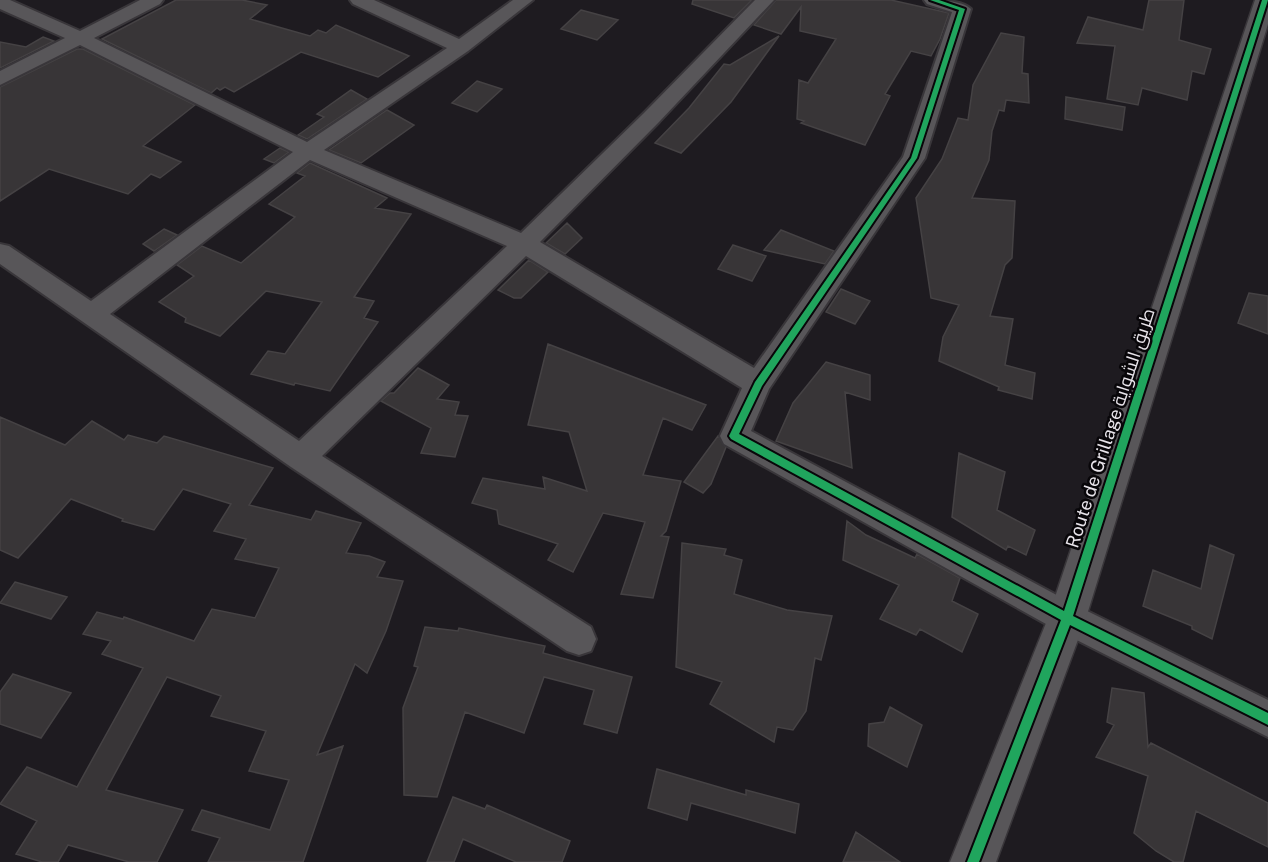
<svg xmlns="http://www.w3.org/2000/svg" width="1268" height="862" viewBox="0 0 1268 862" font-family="'Public Sans',Cairo,sans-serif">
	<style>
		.building { fill: #383537; stroke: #454244; stroke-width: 1.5 }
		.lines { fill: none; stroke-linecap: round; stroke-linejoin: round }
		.minor-casing { stroke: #39363a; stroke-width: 4 }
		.tertiary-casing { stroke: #39363a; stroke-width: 3 }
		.minor { fill: #585659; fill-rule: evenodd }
		.tertiary { fill: #585659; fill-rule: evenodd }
		.cycleway-casing { stroke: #080609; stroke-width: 4 }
		.cycleway { fill: #20a55d; fill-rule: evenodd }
		.labels { text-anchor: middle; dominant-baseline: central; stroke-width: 5; stroke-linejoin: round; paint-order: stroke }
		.street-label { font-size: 18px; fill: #e8e4ea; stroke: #080609 }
	</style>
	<rect width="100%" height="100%" fill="#1e1b20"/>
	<!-- building -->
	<path class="building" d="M 176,0 L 242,0 L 267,5 L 250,19 L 310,36 L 318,30 L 326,33 L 336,25 L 409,56 L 378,77 L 301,52 L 234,92 L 225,87 L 220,90 L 217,88 L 211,93 L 102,39 Z
		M 693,0 L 752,0 L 734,18 L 692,4 Z
		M 776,0 L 891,0 L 949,13 L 940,39 L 931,56 L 911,51 L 885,94 L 890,96 L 865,145 L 801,123 L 804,121 L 797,119 L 799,80 L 808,83 L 836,39 L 800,31 L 801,7 L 781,34 L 754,25 Z
		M 1149,0 L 1184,0 L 1179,40 L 1211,49 L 1204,74 L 1192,71 L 1187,100 L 1142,88 L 1138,105 L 1107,99 L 1115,46 L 1077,43 L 1088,17 L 1143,30 Z
		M 581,10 L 618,20 L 597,40 L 561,29 Z
		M 1001,33 L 1024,37 L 1022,73 L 1028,74 L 1029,103 L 1006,100 L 1004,111 L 999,110 L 992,131 L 989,160 L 972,198 L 1015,201 L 1012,258 L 1005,265 L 990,316 L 1013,319 L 1005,365 L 1035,373 L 1032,399 L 998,390 L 999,387 L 939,361 L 943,337 L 959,305 L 931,298 L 916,198 L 942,159 L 958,118 L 968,120 L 973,85 Z
		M 779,36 L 731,102 L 681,153 L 655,143 L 689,108 L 724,64 L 730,65 Z
		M 43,37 L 54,41 L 0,68 L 0,42 L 26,47 Z
		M 77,49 L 83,49 L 195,105 L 143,146 L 181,162 L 160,178 L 151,174 L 128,194 L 49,169 L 0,201 L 0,87 Z
		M 477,81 L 502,89 L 477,112 L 452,103 Z
		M 351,90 L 367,99 L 307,139 L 298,135 L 324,117 L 317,114 Z
		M 1066,97 L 1125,107 L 1122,130 L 1065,119 Z
		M 387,110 L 414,125 L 361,163 L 329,150 Z
		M 280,148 L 289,152 L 274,163 L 264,159 Z
		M 310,163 L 387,198 L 375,208 L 411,214 L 354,297 L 374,301 L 364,318 L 378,322 L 330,391 L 295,383 L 294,385 L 251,374 L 268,351 L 285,354 L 322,302 L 266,291 L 220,336 L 185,322 L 186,318 L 159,302 L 194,276 L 177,265 L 202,246 L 241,263 L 295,217 L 269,204 L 305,176 L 297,173 Z
		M 567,223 L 582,238 L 565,254 L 546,243 Z
		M 164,229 L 177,235 L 154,251 L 143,244 Z
		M 781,230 L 834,251 L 825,264 L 764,250 Z
		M 733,245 L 766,256 L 752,281 L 718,269 Z
		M 529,260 L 548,272 L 521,298 L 514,298 L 498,290 Z
		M 841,289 L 870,301 L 855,324 L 826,312 Z
		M 1249,293 L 1268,296 L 1268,334 L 1238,323 Z
		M 548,344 L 706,405 L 692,430 L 663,418 L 643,475 L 681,481 L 666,531 L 661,536 L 669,537 L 653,598 L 621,594 L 645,522 L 603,513 L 573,572 L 548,560 L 558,544 L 499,524 L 497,510 L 472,503 L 483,478 L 545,489 L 543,477 L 587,491 L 569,432 L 528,425 Z
		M 826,362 L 870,375 L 870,400 L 845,392 L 852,468 L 776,441 L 793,403 Z
		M 418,368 L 449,385 L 437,399 L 459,402 L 455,415 L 468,416 L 455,457 L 421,453 L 431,428 L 381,401 L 390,393 L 394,393 Z
		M 0,417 L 65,445 L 92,421 L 124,440 L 128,435 L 157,443 L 164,436 L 273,468 L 249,505 L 311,520 L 316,511 L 361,523 L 346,553 L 369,556 L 385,562 L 377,577 L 403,581 L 386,631 L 367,673 L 355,664 L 317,755 L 343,746 L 303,862 L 208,862 L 220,838 L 192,830 L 202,810 L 270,830 L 289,780 L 249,771 L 266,731 L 211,716 L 221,696 L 167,677 L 106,790 L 183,810 L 157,862 L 129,862 L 68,845 L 58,862 L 42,862 L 16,854 L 37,821 L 0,804 L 27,767 L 77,787 L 143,668 L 102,654 L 111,641 L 83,634 L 97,612 L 123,619 L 124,617 L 194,641 L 212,609 L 255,618 L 279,568 L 235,559 L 246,539 L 214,531 L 231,504 L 183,489 L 154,530 L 122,521 L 123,519 L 71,499 L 18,558 L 0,550 Z
		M 718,436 L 726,447 L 711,484 L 703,493 L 684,482 Z
		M 959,453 L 1005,472 L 997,510 L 1035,530 L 1026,555 L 1008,546 L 1006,550 L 952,517 Z
		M 847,521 L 866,535 L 915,558 L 917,554 L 960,578 L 952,601 L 978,614 L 962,652 L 920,629 L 916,635 L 880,619 L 899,585 L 843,560 Z
		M 682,543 L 726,549 L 724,555 L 742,560 L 734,594 L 787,610 L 832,616 L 821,660 L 815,658 L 806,711 L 793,730 L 777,727 L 774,742 L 710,704 L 722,682 L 676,667 Z
		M 1210,545 L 1234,555 L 1212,639 L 1192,629 L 1192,626 L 1143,606 L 1153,570 L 1201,589 Z
		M 15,582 L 67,597 L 51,619 L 0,603 Z
		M 425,627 L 458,631 L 459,628 L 545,646 L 543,653 L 632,677 L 617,733 L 584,724 L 594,690 L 544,677 L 524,733 L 465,712 L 437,797 L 404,795 L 403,708 L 418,667 L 414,666 Z
		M 13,674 L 71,693 L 41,738 L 0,724 L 0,692 Z
		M 1112,688 L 1144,693 L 1148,747 L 1151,743 L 1268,803 L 1268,847 L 1196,811 L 1183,862 L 1174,862 L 1156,851 L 1134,833 L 1148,776 L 1096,757 L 1114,725 L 1107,722 Z
		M 890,707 L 922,725 L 907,767 L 868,746 L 869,724 L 884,722 Z
		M 657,769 L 746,795 L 746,790 L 799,804 L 795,833 L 691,803 L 687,820 L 648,808 Z
		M 453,797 L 485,809 L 487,805 L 570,841 L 562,862 L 516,862 L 463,839 L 454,862 L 427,862 Z
		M 856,832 L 900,862 L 843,862 Z"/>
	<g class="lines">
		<!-- minor casing -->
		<g class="minor-casing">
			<path id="minor" d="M 0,0 L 10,0 L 80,31 L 140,0 L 163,0 L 160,4 L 94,38 L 307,142 L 447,48 L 353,4 L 350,0 L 374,0 L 459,39 L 513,0 L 533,0 L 468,51 L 324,150 L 521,233 L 644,113 L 755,0 L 774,0 L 659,122 L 540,242 L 754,368 L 903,157 L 952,12 L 927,4 L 924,0 C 938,0 962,0 971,9 L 925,158 L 769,389 L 751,431 L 1079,607 L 1268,700 L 1268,737 L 1055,629 L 724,444 L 720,436 L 742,388 L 526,256 L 322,456 L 591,627 L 596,639 L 591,651 L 579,655 L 567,651 L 291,467 L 0,264 L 0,244 L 9,246 L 91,301 L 293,152 L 80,45 L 0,85 L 0,71 L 65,38 L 0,9 ZM 310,160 L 507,246 L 299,441 L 110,314 Z"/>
		</g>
		<!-- tertiary casing -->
		<g class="tertiary-casing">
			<path id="tertiary" d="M 1255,0 L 1268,0 L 1268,24 L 1086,618 L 996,862 L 950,862 L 1048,618 Z"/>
		</g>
		<!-- minor -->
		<use href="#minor" class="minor"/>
		<!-- tertiary -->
		<use href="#tertiary" class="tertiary"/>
		<!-- cycleway casing -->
		<g class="cycleway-casing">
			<path id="cycleway" d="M 930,0 L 939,0 L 965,9 L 917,158 L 762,386 L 739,434 L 1064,611 L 1262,0 L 1268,0 L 1073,616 L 1268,713 L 1268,725 L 1070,625 L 979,862 L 967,862 L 1061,620 L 731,439 L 729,436 L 755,382 L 911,158 L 959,10 Z"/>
		</g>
		<!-- cycleway -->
		<use href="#cycleway" class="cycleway"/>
	</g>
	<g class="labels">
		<!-- street labels -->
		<g class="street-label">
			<text transform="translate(1110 428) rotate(-72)">Route de Grillage طريق الشواية</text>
		</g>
	</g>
</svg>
